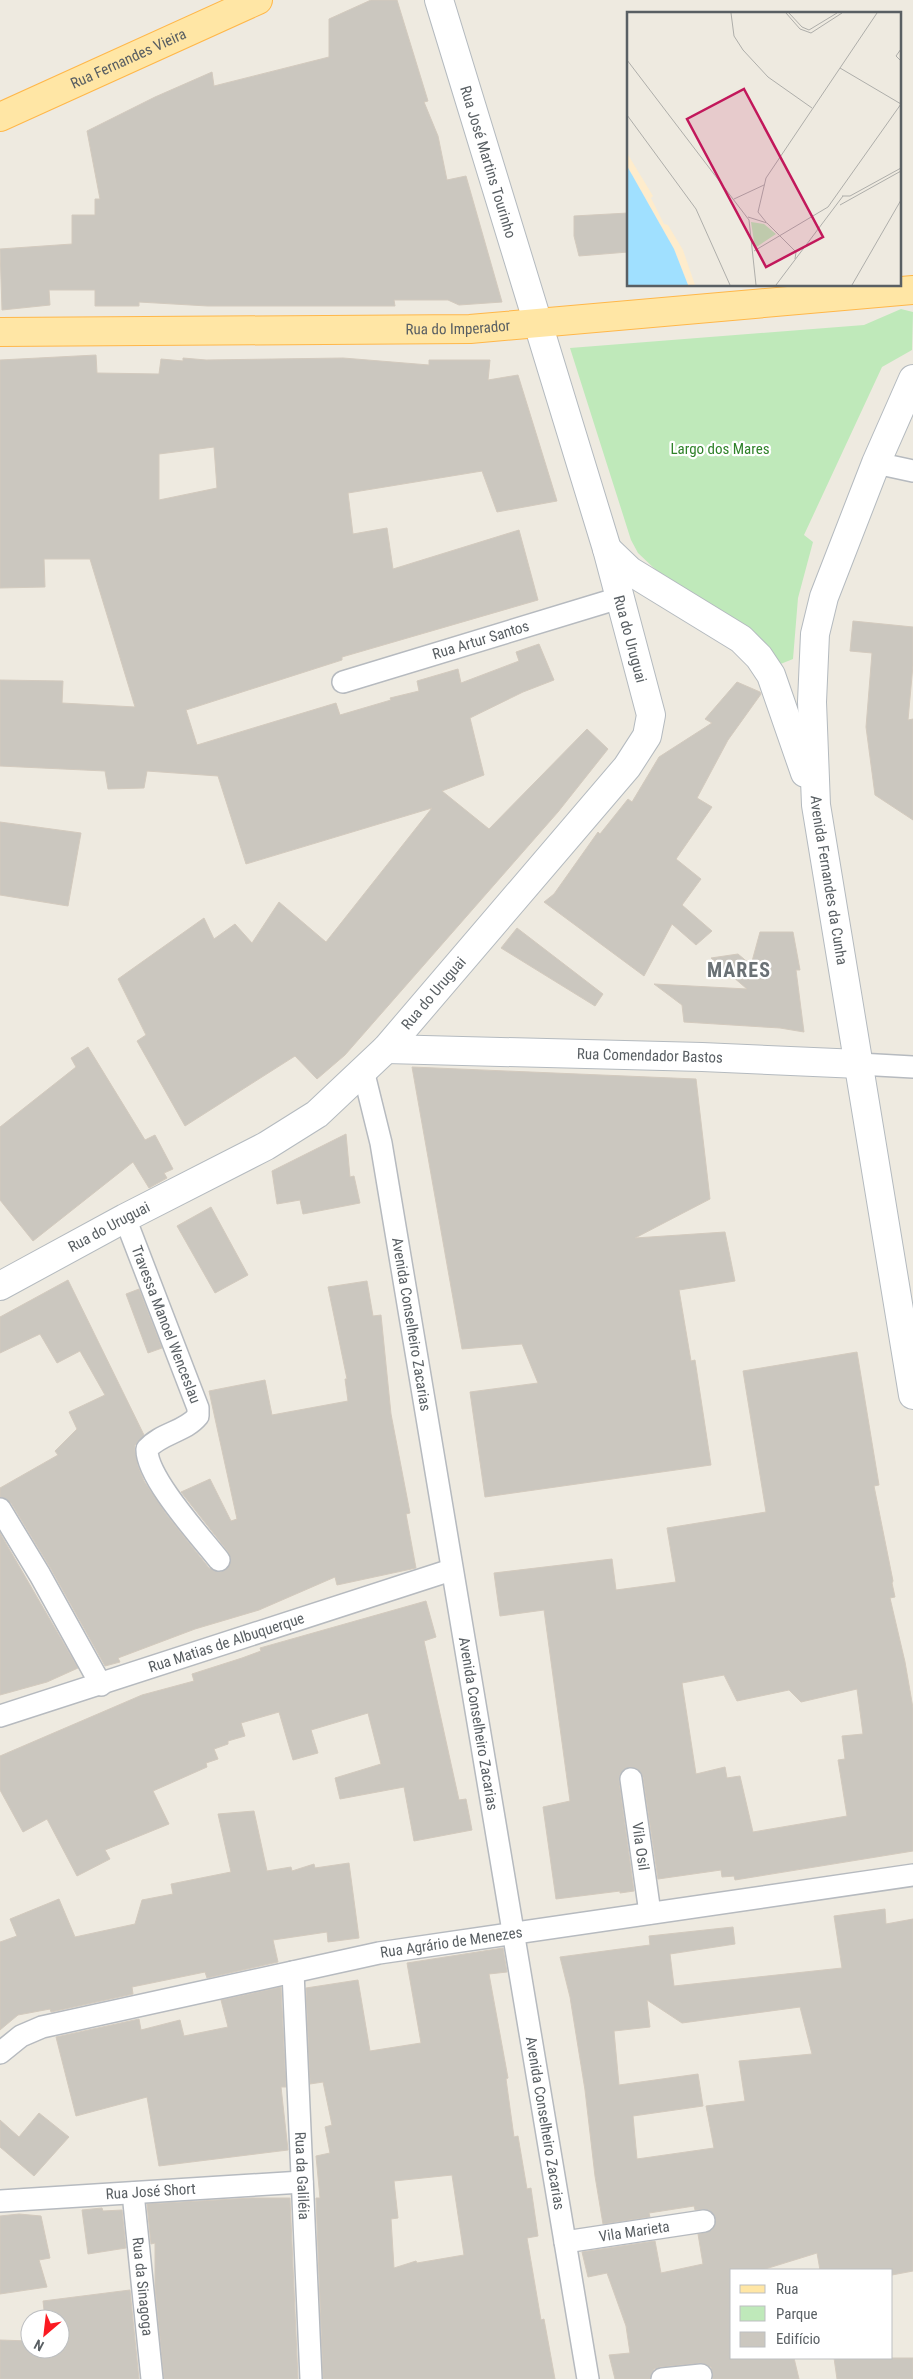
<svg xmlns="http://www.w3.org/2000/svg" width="913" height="2379" viewBox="0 0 913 2379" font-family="'Roboto Condensed',sans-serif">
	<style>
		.green { fill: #bfe9ba }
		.building { fill: #cbc7bf; stroke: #d3cabe; fill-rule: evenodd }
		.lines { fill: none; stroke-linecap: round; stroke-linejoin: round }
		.street-casing { stroke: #b6babf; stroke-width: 24 }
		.secondary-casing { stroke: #b4babf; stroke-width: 30 }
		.primary-casing { stroke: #ffb749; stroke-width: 30 }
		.street { stroke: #fff; stroke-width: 21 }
		.secondary { stroke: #fff; stroke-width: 28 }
		.primary { stroke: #ffe6a5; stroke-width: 28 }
		.labels { text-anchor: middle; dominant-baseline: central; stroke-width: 4.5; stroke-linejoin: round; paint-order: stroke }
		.street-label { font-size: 15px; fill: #595f63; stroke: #fff }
		.park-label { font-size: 15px; fill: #30822a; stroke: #fff }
		.district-label { font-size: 20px; font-weight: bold; letter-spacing: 1px; fill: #6a7175; stroke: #fff }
		.inset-road { fill: none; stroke: #aeaeaa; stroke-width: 1 }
		.view { fill: #c2185b; fill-opacity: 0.15; stroke: #c2185b; stroke-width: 2.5 }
		.inset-edge { fill: none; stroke: #595f63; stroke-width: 2.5 }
	</style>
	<rect width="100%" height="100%" fill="#eeeae0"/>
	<!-- green -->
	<path class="green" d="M 901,309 L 913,312 L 912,350 L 882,367 L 804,535 L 813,542 L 798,598 L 793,659 L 778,665 L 658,572 L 638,553 L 631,540 L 570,348 L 864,325 Z"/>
	<!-- building -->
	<path class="building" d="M 371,0 L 397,0 L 428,101 L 424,102 L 438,136 L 447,180 L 466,176 L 502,302 L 459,305 L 448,300 L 394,300 L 395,306 L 208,306 L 139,302 L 139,306 L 95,306 L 95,290 L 49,290 L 50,305 L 2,310 L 0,249 L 72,244 L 72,215 L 95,215 L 95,199 L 100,199 L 87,131 L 155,97 L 212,72 L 214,86 L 329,57 L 329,19 Z
		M 628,213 L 628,252 L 579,256 L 574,236 L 574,216 Z
		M 96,355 L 97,373 L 159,374 L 161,359 L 183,361 L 183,358 L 206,360 L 343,358 L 429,365 L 429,360 L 490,360 L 488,380 L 518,375 L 557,501 L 497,512 L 482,471 L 348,493 L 353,534 L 387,528 L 393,569 L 519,530 L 538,600 L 342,657 L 342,660 L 186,710 L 197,745 L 336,703 L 340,715 L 391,700 L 390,698 L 419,691 L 417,681 L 458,669 L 461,683 L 519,661 L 516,652 L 539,644 L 554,680 L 523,692 L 470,718 L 484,775 L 442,791 L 489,829 L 587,729 L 608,749 L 558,812 L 345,1055 L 317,1079 L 295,1056 L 185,1126 L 137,1041 L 146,1035 L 118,979 L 204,918 L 214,939 L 235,924 L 252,943 L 279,902 L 326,942 L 432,808 L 246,864 L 218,776 L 147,771 L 144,788 L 108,789 L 105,771 L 0,766 L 0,680 L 63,681 L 62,703 L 135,707 L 90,559 L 44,559 L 45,587 L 0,588 L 0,360 ZM 214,447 L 217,488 L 159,500 L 159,454 Z
		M 853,621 L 913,627 L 913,665 L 908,720 L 913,719 L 913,820 L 875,795 L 866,727 L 872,653 L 850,651 Z
		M 737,682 L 760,692 L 761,694 L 728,740 L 697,798 L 712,807 L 676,859 L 701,879 L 682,905 L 712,931 L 696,945 L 672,924 L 644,976 L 544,902 L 554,894 L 598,832 L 600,834 L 628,799 L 632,802 L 659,757 L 712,723 L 705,719 Z
		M 0,822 L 81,833 L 68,906 L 0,895 Z
		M 517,928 L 603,994 L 595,1006 L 501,948 Z
		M 760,932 L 793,932 L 800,970 L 796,970 L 804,1032 L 780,1028 L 684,1022 L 682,1005 L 654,984 L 747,989 L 711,958 L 738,954 L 751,965 Z
		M 88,1047 L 145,1140 L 155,1135 L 173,1169 L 164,1173 L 167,1178 L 149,1188 L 133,1162 L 33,1241 L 0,1200 L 0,1127 L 76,1067 L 71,1058 Z
		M 412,1067 L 696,1079 L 710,1199 L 635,1238 L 725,1232 L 735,1281 L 679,1290 L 691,1361 L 695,1360 L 711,1465 L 485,1497 L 470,1392 L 538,1383 L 522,1344 L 462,1349 Z
		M 346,1134 L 350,1177 L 354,1176 L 360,1203 L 303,1214 L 300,1200 L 277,1204 L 272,1171 Z
		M 211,1207 L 248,1275 L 215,1293 L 177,1226 Z
		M 68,1280 L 144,1435 L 135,1445 L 135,1451 L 138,1466 L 144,1481 L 166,1514 L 209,1568 L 221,1572 L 230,1565 L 229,1553 L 181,1492 L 210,1479 L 231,1521 L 237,1519 L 209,1391 L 265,1380 L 272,1415 L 348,1401 L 345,1379 L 347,1379 L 328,1287 L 367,1281 L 373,1316 L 381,1315 L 391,1414 L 410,1513 L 406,1514 L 416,1568 L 337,1585 L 335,1577 L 259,1610 L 195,1629 L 118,1658 L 120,1662 L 105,1666 L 51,1569 L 11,1503 L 0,1497 L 0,1488 L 58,1455 L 55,1451 L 77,1429 L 69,1412 L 105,1395 L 80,1351 L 57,1363 L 40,1334 L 0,1353 L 0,1317 Z
		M 139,1289 L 162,1348 L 148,1353 L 126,1294 Z
		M 857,1352 L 879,1485 L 874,1486 L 893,1581 L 892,1583 L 895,1597 L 890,1598 L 905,1662 L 913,1708 L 913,1851 L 735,1880 L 734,1876 L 722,1877 L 721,1870 L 658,1879 L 643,1777 L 636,1768 L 629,1767 L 620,1774 L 619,1781 L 634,1891 L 620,1893 L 620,1891 L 556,1899 L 543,1807 L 570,1801 L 544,1610 L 500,1616 L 494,1573 L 612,1559 L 616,1590 L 676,1582 L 667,1528 L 766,1512 L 743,1371 ZM 724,1675 L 737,1701 L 789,1690 L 801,1702 L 857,1689 L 863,1734 L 842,1736 L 845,1759 L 838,1760 L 847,1816 L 753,1832 L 740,1776 L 727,1778 L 725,1767 L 696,1774 L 682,1683 Z
		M 0,1533 L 78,1668 L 47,1682 L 0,1695 Z
		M 426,1601 L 436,1637 L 424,1641 L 459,1800 L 466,1799 L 472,1830 L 414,1841 L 404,1787 L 340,1799 L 335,1778 L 381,1764 L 368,1713 L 311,1730 L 318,1753 L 293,1760 L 279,1712 L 241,1723 L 245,1736 L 228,1741 L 228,1744 L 214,1749 L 218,1759 L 206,1763 L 207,1767 L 153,1791 L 169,1824 L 105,1850 L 110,1859 L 77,1876 L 47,1819 L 23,1832 L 0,1790 L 0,1756 L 142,1695 L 194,1681 L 192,1674 L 242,1658 L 261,1651 L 260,1648 Z
		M 254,1811 L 267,1871 L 291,1867 L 292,1871 L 314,1864 L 315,1868 L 349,1863 L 359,1938 L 328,1942 L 327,1932 L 273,1940 L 278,1962 L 207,1978 L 205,1972 L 132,1987 L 133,1994 L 51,2012 L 50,2009 L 18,2015 L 0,2030 L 0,1942 L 17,1936 L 10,1919 L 59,1899 L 75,1937 L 135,1924 L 142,1900 L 173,1894 L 171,1884 L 231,1872 L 218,1814 Z
		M 885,1909 L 886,1924 L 913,1919 L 913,2271 L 892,2275 L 892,2270 L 820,2270 L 817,2253 L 762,2270 L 732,2270 L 732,2358 L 794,2358 L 799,2379 L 713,2379 L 711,2367 L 700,2363 L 660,2367 L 654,2369 L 650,2379 L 615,2379 L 609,2355 L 630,2353 L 626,2326 L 607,2273 L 588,2277 L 582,2252 L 655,2241 L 661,2273 L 703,2264 L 698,2234 L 712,2230 L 716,2220 L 709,2210 L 695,2210 L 694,2206 L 649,2213 L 650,2217 L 603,2224 L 595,2176 L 585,2090 L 570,1997 L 560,1957 L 650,1945 L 649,1936 L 733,1927 L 735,1944 L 670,1954 L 674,1986 L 842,1968 L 834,1916 ZM 647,2000 L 682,2023 L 800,2007 L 812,2054 L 739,2061 L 745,2101 L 706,2106 L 714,2148 L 637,2159 L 633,2116 L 703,2106 L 698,2074 L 619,2085 L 614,2031 L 650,2027 Z
		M 503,1948 L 507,1972 L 489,1974 L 508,2078 L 506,2079 L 514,2137 L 518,2136 L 527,2189 L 531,2188 L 538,2236 L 527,2238 L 541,2320 L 544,2319 L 555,2379 L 323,2379 L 316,2198 L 320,2198 L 316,2156 L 330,2153 L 325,2127 L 332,2125 L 323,2082 L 310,2084 L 306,1988 L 358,1980 L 370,2051 L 421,2043 L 407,1963 ZM 452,2175 L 464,2255 L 417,2263 L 416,2261 L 394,2268 L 391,2219 L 398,2218 L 394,2181 Z
		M 281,1987 L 286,2087 L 281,2087 L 288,2150 L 159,2166 L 147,2097 L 76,2116 L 56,2037 L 139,2019 L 141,2030 L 180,2020 L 184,2036 L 228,2027 L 221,2000 Z
		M 39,2113 L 69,2137 L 34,2176 L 0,2147 L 0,2120 L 19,2137 Z
		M 252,2198 L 290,2198 L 298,2379 L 164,2379 L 155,2287 L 155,2243 L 151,2244 L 147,2204 Z
		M 102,2208 L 103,2211 L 122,2210 L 126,2248 L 88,2254 L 82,2210 Z
		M 19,2214 L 41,2216 L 50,2258 L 39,2260 L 47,2287 L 0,2294 L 0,2216 Z
		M 130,2290 L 139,2379 L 0,2379 L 0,2340 L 30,2341 L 30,2349 L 60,2349 L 60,2319 L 45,2319 L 43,2301 Z
		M 834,2358 L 913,2358 L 913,2379 L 837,2379 Z"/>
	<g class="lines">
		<!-- street casing -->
		<g class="street-casing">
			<g id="street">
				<path d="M 876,463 L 913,471"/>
				<path id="s1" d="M 343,682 L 619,598"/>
				<path d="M 859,1064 L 913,1067"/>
				<path id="s2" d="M 363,1070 L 381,1143 L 588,2379"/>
				<path id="s3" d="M 125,1218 L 198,1408 L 198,1416 C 185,1432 161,1433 147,1449 C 146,1477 200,1536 219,1560"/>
				<path d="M 0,1509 L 40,1575 L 101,1685"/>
				<path id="s4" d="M 0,1716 L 451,1570"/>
				<path id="s5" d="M 631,1779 L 650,1913"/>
				<path id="s6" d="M 293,1972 L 311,2379"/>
				<path id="s7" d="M 0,2053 L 21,2036 L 42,2027 L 379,1953 L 913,1875"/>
				<path id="s8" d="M 133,2193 L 152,2379"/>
				<path id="s9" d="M 0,2201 L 302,2182"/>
				<path id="s10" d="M 565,2242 L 704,2221"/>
				<path d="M 662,2379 L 701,2375"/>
			</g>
		</g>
		<!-- secondary casing -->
		<g class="secondary-casing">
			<g id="secondary">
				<path id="s11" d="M 913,379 L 876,463 L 824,597 L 815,634 L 812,702 L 816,805 L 913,1395"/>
				<path d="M 607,549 L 630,571 L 741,639 L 759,657 L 771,675 L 805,773"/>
				<path id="s12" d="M 386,1049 L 702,1057 L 859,1064"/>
				<path id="s13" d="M 0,1286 L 125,1218 L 266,1146 L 317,1114 L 386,1049 L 627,767 L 647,736 L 651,715 L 607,549 L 439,0"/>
			</g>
		</g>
		<!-- primary casing -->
		<g class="primary-casing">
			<g id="primary">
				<path id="s14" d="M 0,117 L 258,0"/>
				<path id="s15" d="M 0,332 L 470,329 L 913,290"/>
			</g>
		</g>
		<!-- street -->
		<use href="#street" class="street"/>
		<!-- secondary -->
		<use href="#secondary" class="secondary"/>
		<!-- primary -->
		<use href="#primary" class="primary"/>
	</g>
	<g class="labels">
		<!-- street labels -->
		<g class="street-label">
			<text stroke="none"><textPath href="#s14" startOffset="141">Rua Fernandes Vieira</textPath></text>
			<text transform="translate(488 162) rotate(73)">Rua José Martins Tourinho</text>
			<text stroke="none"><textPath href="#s15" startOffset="458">Rua do Imperador</textPath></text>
			<text transform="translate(630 639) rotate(75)">Rua do Uruguai</text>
			<text stroke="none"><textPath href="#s1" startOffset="144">Rua Artur Santos</textPath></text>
			<text stroke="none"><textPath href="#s11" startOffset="521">Avenida Fernandes da Cunha</textPath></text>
			<text stroke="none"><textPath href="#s13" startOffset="529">Rua do Uruguai</textPath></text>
			<text stroke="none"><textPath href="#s12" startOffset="264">Rua Comendador Bastos</textPath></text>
			<text stroke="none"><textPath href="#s13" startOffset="124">Rua do Uruguai</textPath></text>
			<text stroke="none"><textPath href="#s3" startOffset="114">Travessa Manoel Wenceslau</textPath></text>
			<text stroke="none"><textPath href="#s2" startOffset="259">Avenida Conselheiro Zacarias</textPath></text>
			<text stroke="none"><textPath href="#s4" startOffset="238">Rua Matias de Albuquerque</textPath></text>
			<text stroke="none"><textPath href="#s2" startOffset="664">Avenida Conselheiro Zacarias</textPath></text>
			<text stroke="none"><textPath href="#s5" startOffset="68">Vila Osil</textPath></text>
			<text stroke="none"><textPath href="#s7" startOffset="468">Rua Agrário de Menezes</textPath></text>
			<text stroke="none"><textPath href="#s2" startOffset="1069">Avenida Conselheiro Zacarias</textPath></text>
			<text stroke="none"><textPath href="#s6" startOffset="204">Rua da Galiléia</textPath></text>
			<text stroke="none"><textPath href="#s9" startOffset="151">Rua José Short</textPath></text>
			<text stroke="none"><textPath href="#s10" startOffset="70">Vila Marieta</textPath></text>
			<text stroke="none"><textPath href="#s8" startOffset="94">Rua da Sinagoga</textPath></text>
		</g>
		<!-- park labels -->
		<g class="park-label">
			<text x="720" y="449">Largo dos Mares</text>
		</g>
		<!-- district labels -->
		<g class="district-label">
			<text x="739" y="970">MARES</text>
		</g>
	</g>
	<!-- overview -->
	<g transform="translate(627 12)">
		<rect width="274" height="274" fill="#eeeae0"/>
		<path d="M 124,210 L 137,212 L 149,222 L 128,236 Z" fill="#bfe9ba"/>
		<path d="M 0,141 L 26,184 L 24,186 L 37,212 L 41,213 L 56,238 L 68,273 L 61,273 L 47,237 L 0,154 Z" fill="#feeccc"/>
		<path d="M 0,154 L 47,237 L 61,273 L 0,273 Z" fill="#a0e0ff"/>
		<path class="inset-road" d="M 104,1 L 107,24 L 116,38 L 141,65 L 185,96M 159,1 L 173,17 L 184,21 L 215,1M 162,1 L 175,15 L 182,18 L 210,1M 274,37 L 269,44 L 274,49M 0,48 L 122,208 L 129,273M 213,56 L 274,92M 0,103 L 69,197 L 103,273M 215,184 L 223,184 L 274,156M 107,187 L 137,173M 213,193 L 274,159M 121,205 L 140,211 L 169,240 L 168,247M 139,210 L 131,200 L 139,166 L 250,1M 127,239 L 201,195 L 274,92M 149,273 L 216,184M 225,273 L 274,188"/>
		<path class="view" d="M 117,77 L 196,225 L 139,255 L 60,107 Z"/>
		<rect width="274" height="274" class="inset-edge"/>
	</g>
	<!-- legend -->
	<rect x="730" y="2269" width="162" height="90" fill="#ffffff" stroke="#bdbfc1"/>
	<rect x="740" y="2285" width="25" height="8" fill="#ffe6a5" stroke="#bdbfc1"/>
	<text x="776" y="2294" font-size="15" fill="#595f63">Rua</text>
	<rect x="740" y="2306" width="25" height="15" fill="#bfe9ba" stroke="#bdbfc1"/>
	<text x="776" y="2319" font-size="15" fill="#595f63">Parque</text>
	<rect x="740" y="2332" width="25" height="15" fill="#cbc7bf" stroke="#bdbfc1"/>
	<text x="776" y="2344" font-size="15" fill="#595f63">Edifício</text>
	<!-- north arrow -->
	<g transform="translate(45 2334) rotate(208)"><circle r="24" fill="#ffffff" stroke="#bdbfc1"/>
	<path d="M0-4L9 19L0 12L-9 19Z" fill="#fb1a22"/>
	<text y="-8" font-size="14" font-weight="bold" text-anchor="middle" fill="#595f63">N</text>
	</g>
</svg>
